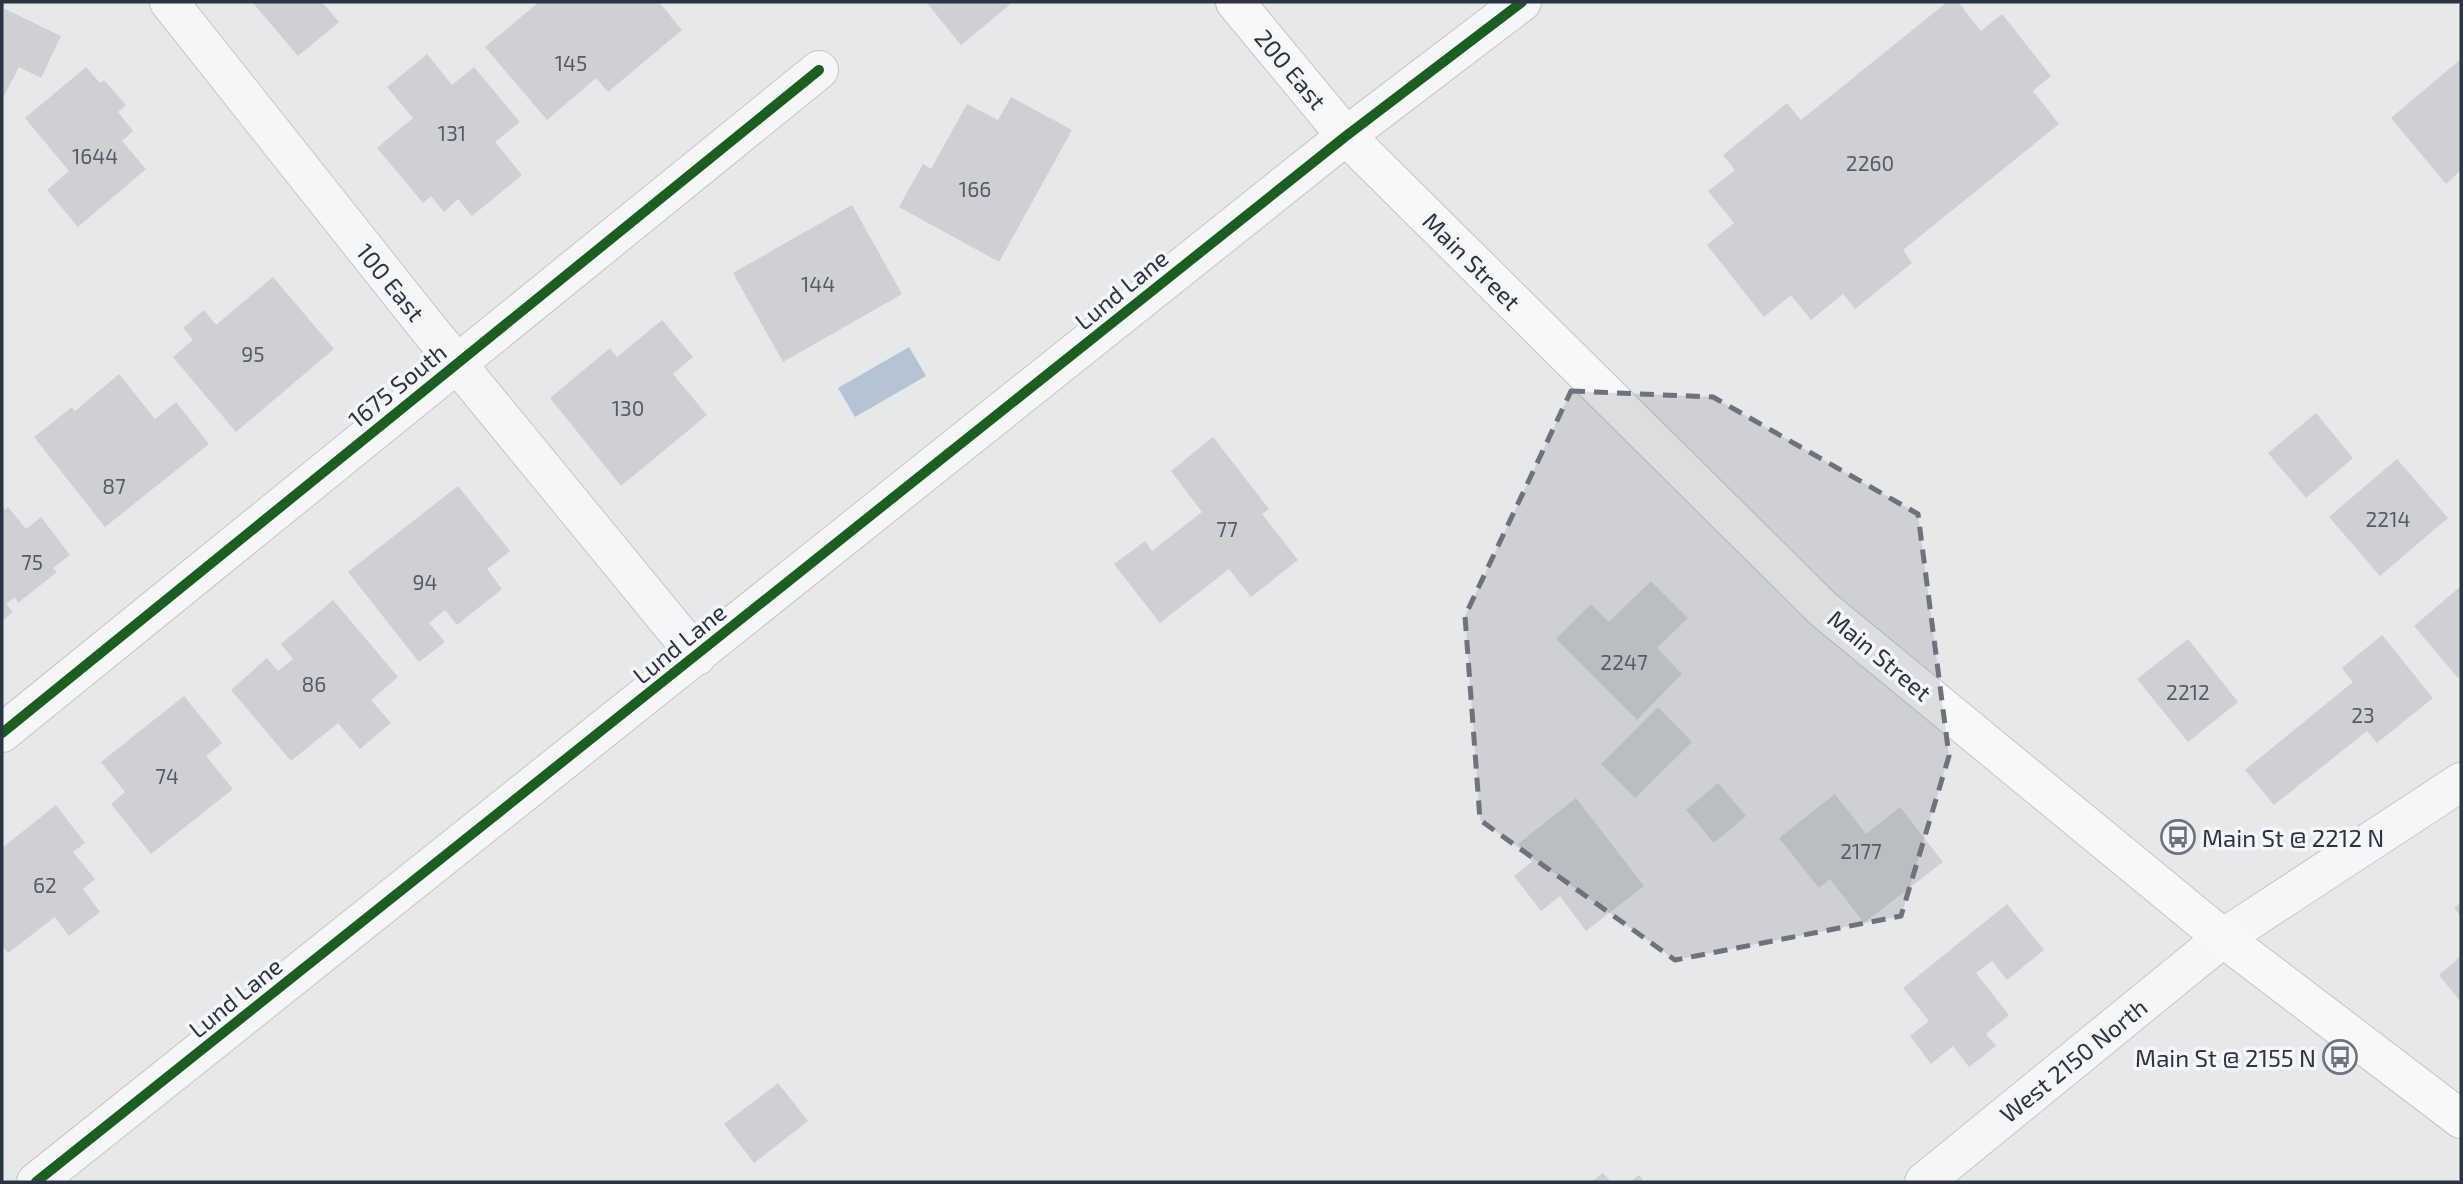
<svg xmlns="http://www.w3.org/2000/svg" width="2463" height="1184" viewBox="0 0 2463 1184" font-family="'Exo 2',sans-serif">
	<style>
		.water { fill: #b4c4d5 }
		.building { fill: #ced0d3 }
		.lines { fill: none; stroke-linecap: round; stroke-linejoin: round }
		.minor-casing { stroke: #c4c6c8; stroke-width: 40 }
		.major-casing { stroke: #c2c5c8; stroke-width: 40 }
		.minor { stroke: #f5f6f7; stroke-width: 38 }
		.major { stroke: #f8f8f8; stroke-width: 38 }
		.cycleway-casing { stroke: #f4f6f9; stroke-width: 15 }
		.cycleway { stroke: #1b5e20; stroke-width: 10 }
		.marked { fill: #6c737f; fill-opacity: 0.2; stroke: #6c737f; stroke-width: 5; stroke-dasharray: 14 9; stroke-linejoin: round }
		.labels { text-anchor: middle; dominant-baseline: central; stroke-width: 7; stroke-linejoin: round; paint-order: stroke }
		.number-label { font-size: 21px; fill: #545c69 }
		.street-label { font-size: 24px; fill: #2b3445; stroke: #f4f6f9 }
		.poi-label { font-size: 24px; fill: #2b3445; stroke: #f4f6f9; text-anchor: start }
	</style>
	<rect width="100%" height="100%" fill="#e6e8ea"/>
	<!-- water -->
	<path class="water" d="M 909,347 L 926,376 L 855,417 L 838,388 Z"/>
	<!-- building -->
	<path class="building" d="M 2,2 L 6,2 L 3,8 L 61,36 L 41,78 L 19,67 L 4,96 L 2,95 Z
		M 252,2 L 322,2 L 339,22 L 298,56 Z
		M 539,2 L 659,2 L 682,30 L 608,92 L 596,78 L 547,120 L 485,47 Z
		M 926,2 L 1013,2 L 961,45 Z
		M 1947,2 L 1958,2 L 1981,31 L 2002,14 L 2051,76 L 2033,91 L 2059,124 L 1903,250 L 1912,263 L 1855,309 L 1843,294 L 1811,320 L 1791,295 L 1764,317 L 1707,245 L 1734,223 L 1708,191 L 1735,170 L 1723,155 L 1787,103 L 1801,120 Z
		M 427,54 L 452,85 L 474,67 L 520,122 L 495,142 L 522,175 L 472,216 L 458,199 L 444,212 L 431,196 L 423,203 L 377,148 L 413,118 L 387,87 Z
		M 2461,59 L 2461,170 L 2446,184 L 2391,118 Z
		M 86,67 L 100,83 L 104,80 L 126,105 L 118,112 L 133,131 L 122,141 L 146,169 L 78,227 L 47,190 L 69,171 L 25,118 Z
		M 1011,97 L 1072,130 L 999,262 L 899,207 L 923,164 L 931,169 L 967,104 L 998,120 Z
		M 852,205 L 902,294 L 783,362 L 733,273 Z
		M 273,277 L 334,349 L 236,432 L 173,357 L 193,340 L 183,328 L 204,310 L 216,325 Z
		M 662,320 L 693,357 L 673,374 L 707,415 L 621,486 L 550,398 L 610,348 L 617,357 Z
		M 119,374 L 155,419 L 176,402 L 209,444 L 105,527 L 34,437 L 72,407 L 75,411 Z
		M 2316,413 L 2353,458 L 2306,498 L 2268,453 Z
		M 1213,437 L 1269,509 L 1262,514 L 1298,560 L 1251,597 L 1229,569 L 1160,623 L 1114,564 L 1145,541 L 1152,551 L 1202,512 L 1171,471 Z
		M 2397,459 L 2448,518 L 2380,576 L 2329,517 Z
		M 458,486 L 510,551 L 487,569 L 502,589 L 457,625 L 445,610 L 429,623 L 445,642 L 419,662 L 348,572 Z
		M 2,505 L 5,510 L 8,507 L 26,529 L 41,517 L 70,555 L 53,568 L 57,572 L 18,603 L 15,597 L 6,604 L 13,612 L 2,621 Z
		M 1651,581 L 1688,618 L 1657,648 L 1682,674 L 1637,720 L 1556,639 L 1591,604 L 1609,622 Z
		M 2461,586 L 2461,675 L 2458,678 L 2414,626 Z
		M 333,600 L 398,677 L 371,700 L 391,723 L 360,749 L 338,723 L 291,761 L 231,690 L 267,658 L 278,671 L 293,659 L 281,644 Z
		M 2382,635 L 2433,698 L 2377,743 L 2367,731 L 2274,805 L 2245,770 L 2353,682 L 2342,668 Z
		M 2188,639 L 2238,702 L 2188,742 L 2137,679 Z
		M 184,696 L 222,743 L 206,756 L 233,789 L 151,854 L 111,804 L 125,792 L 101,762 Z
		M 1658,707 L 1692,742 L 1635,798 L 1601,764 Z
		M 1718,783 L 1746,816 L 1714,843 L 1686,810 Z
		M 1835,794 L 1866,834 L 1900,807 L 1943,862 L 1864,923 L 1830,879 L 1819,888 L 1779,838 Z
		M 1576,798 L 1644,886 L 1586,931 L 1560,896 L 1541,911 L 1514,876 L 1532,862 L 1518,844 Z
		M 56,805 L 85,843 L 73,852 L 95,879 L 83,889 L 100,912 L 69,936 L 55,917 L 8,953 L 2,945 L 2,848 Z
		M 2461,902 L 2461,916 L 2454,908 Z
		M 2007,904 L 2044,950 L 2007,980 L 1992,961 L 1976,973 L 2009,1015 L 1986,1034 L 1996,1046 L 1969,1067 L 1953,1046 L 1931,1064 L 1910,1036 L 1929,1021 L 1903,988 Z
		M 2461,956 L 2461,1002 L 2439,975 Z
		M 778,1083 L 808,1121 L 754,1163 L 724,1124 Z
		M 1603,1173 L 1611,1182 L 1591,1182 Z
		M 1639,1175 L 1644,1182 L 1630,1182 Z"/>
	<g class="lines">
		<!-- minor casing -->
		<g class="minor-casing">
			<path id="minor" d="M 169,2 L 427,327 L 697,656
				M 2,733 L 819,70
				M 36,1182 L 1346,136 L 1522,2
				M 1924,1182 L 2223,938 L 2461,782"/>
		</g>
		<!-- major casing -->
		<g class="major-casing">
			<path id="major" d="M 1235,2 L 1346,136 L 1823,609 L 2223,938 L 2461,1119"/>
		</g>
		<!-- minor -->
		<use href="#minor" class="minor"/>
		<!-- major -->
		<use href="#major" class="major"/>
		<!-- cycleway casing -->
		<g class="cycleway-casing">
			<path id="cycleway" d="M 2,733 L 819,70
				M 36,1182 L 1346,136 L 1522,2"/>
		</g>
		<!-- cycleway -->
		<use href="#cycleway" class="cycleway"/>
	</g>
	<!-- marked area -->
	<path class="marked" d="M 1571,391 L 1713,397 L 1918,514 L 1949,756 L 1901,916 L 1675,960 L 1480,820 L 1465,616 Z"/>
	<!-- icons -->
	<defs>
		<g id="bus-ring" transform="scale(1.75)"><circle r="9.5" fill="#f4f6f9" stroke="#6c737f" stroke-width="1.5"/><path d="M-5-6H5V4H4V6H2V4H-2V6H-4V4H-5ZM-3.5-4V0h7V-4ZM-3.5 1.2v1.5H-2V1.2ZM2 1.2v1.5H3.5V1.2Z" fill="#6c737f"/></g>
	</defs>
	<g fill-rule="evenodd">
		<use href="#bus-ring" x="2178" y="837"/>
		<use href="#bus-ring" x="2340" y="1057"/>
	</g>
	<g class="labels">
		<!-- number labels -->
		<g class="number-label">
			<text x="571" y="62">145</text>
			<text x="452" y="132">131</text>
			<text x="95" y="155">1644</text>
			<text x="1870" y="162">2260</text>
			<text x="975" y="188">166</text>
			<text x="818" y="283">144</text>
			<text x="253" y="353">95</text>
			<text x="628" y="407">130</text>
			<text x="114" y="485">87</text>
			<text x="2388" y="518">2214</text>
			<text x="1227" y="528">77</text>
			<text x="32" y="561">75</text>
			<text x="425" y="581">94</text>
			<text x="1624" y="661">2247</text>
			<text x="314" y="683">86</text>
			<text x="2188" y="691">2212</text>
			<text x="2363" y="714">23</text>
			<text x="167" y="775">74</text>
			<text x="1861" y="850">2177</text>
			<text x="45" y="884">62</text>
		</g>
		<!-- street labels -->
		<g class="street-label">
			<text transform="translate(1291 69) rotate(50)">200 East</text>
			<text transform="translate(1472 261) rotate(45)">Main Street</text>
			<text transform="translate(391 282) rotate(51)">100 East</text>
			<text transform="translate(1121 289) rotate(-39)">Lund Lane</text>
			<text transform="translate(397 385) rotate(-39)">1675 South</text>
			<text transform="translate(679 643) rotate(-39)">Lund Lane</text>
			<text transform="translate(1880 655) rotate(40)">Main Street</text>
			<text transform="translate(235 997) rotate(-39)">Lund Lane</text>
			<text transform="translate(2073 1060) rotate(-39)">West 2150 North</text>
		</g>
		<!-- poi labels -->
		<g class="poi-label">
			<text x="2202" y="837">Main St @ 2212 N</text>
			<text x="2316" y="1057" text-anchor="end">Main St @ 2155 N</text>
		</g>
	</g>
	<!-- border -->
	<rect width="2463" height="1184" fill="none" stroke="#2b3445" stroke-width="7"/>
</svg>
